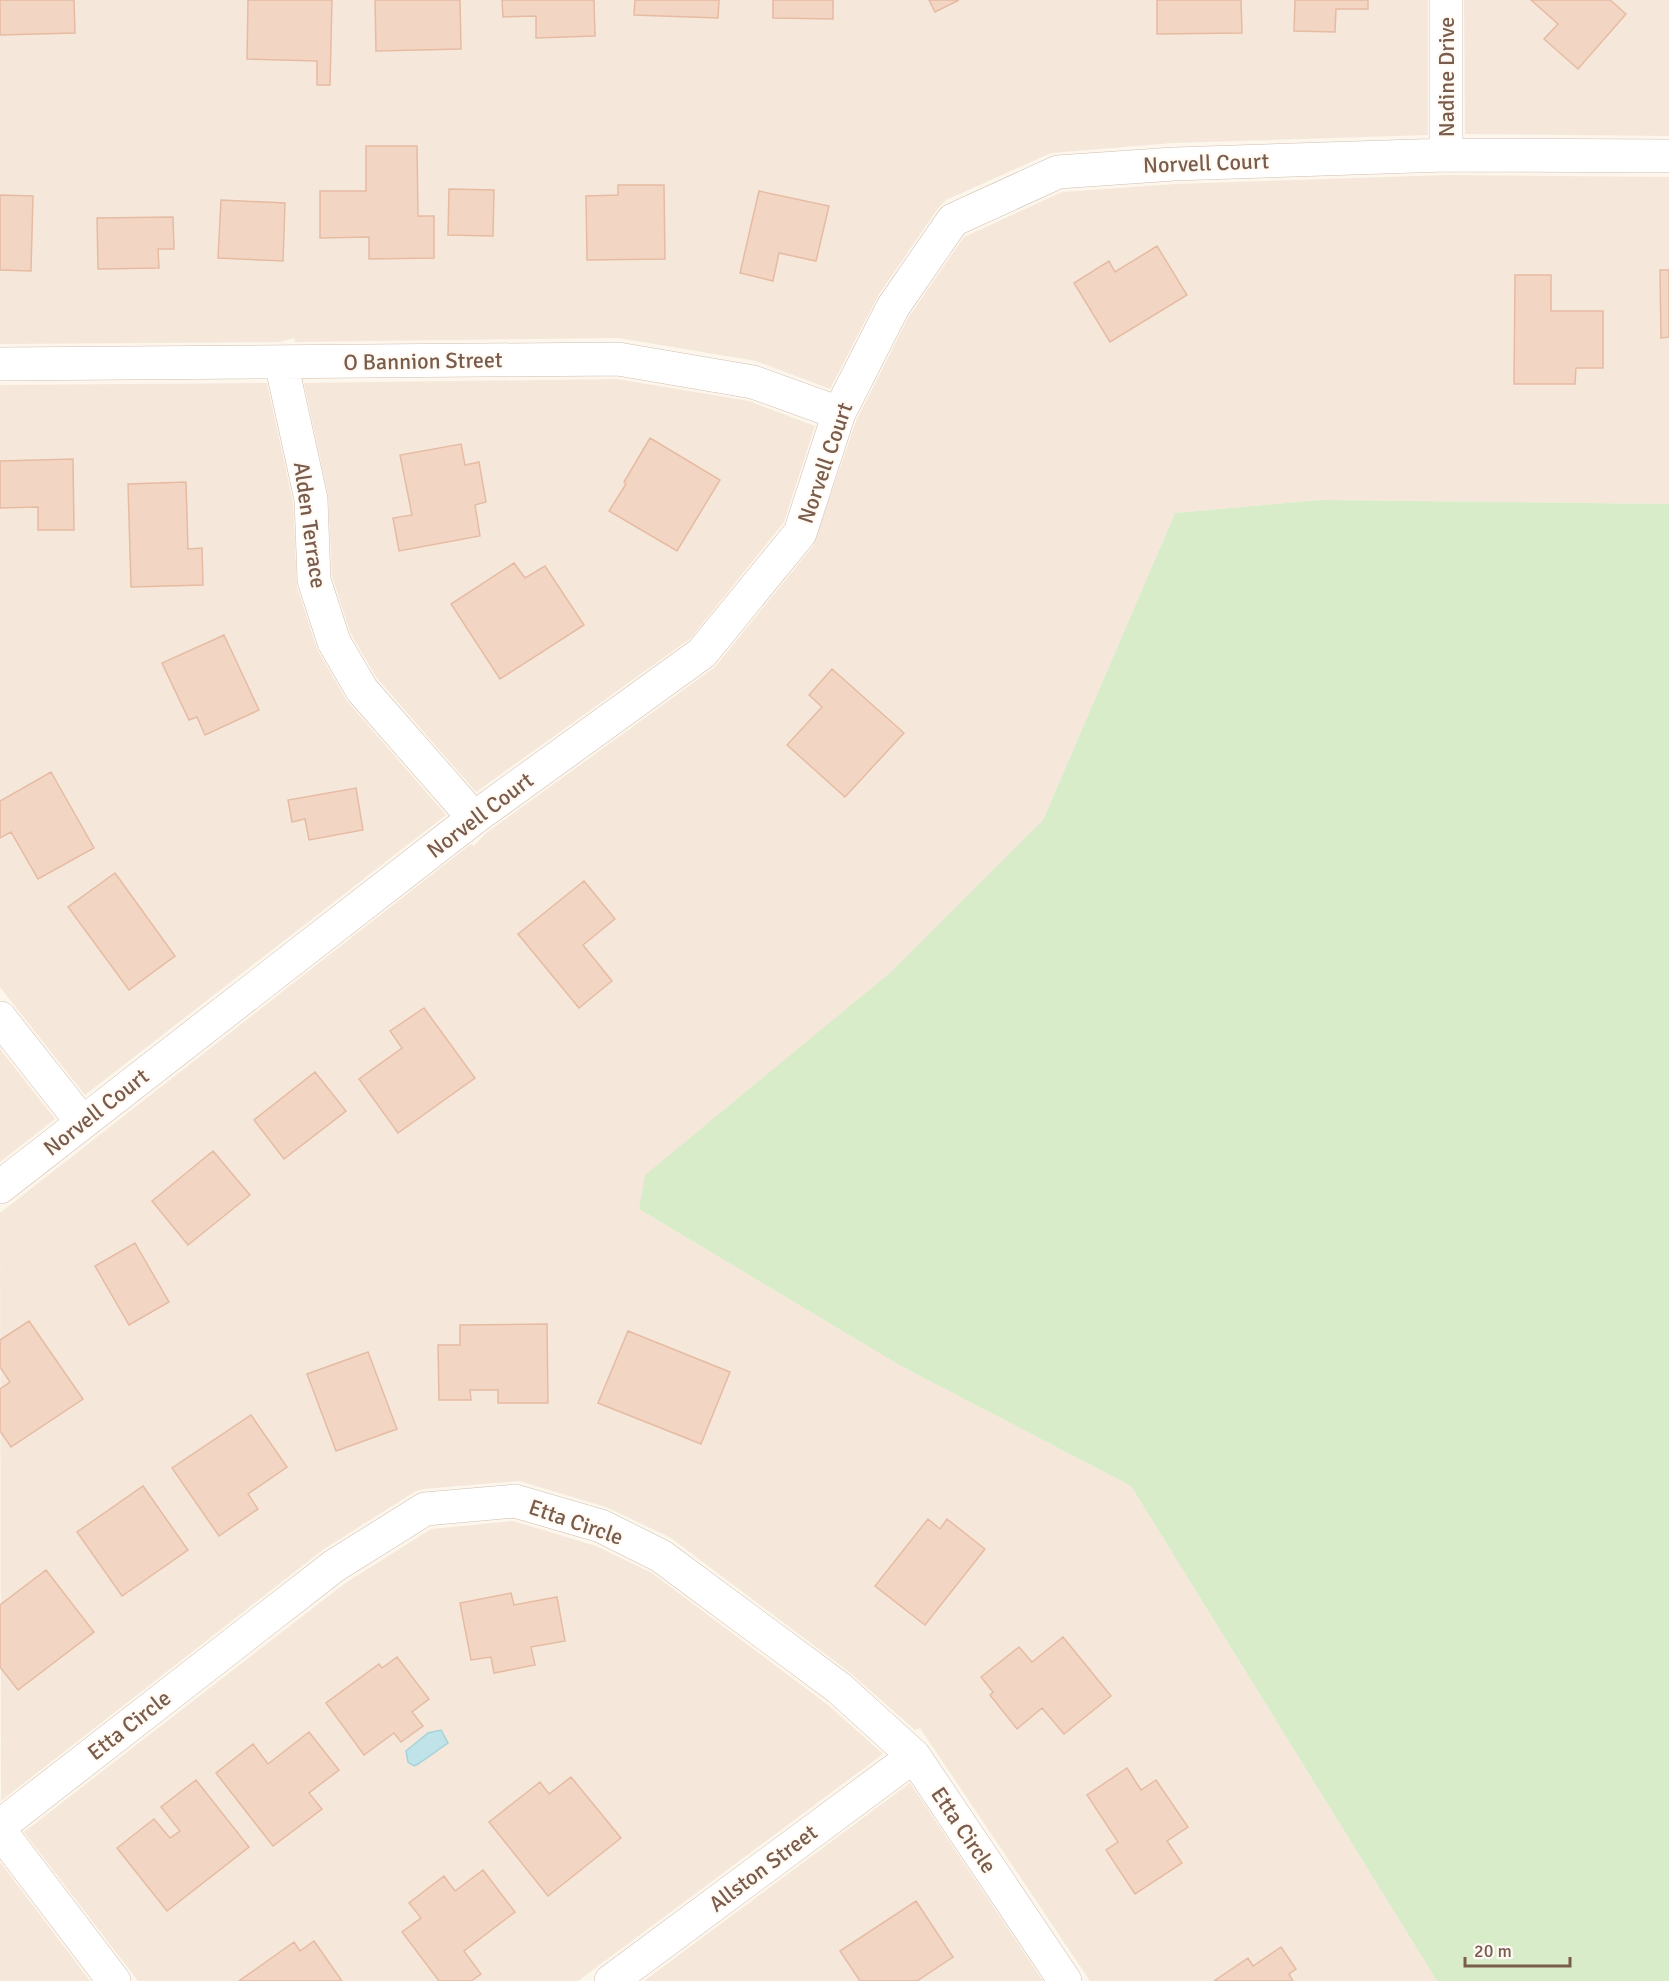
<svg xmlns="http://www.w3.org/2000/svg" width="1669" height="1981" viewBox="0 0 1669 1981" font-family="Signika,sans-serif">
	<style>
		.residential { fill: #f5e8da }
		.green { fill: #d8ecc9 }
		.water { fill: #bfe3e8; stroke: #a5d3da; stroke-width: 1.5 }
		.building { fill: #f3d5c3; stroke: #e6bba3; stroke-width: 1.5 }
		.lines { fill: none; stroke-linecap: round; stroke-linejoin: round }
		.minor-casing { stroke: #d1beb0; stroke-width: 34 }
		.minor { stroke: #fff; stroke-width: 33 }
		.labels { text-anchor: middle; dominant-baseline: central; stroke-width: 4.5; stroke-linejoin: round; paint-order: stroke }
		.street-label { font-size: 22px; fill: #7a5c4d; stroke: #fffaf3 }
	</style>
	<rect width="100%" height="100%" fill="#fdf6ec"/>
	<!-- residential -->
	<path class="residential" d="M 0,0 L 1428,0 L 1428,135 L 1173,143 L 1051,153 L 946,200 L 939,207 L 879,294 L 830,389 L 756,361 L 618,338 L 295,342 L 294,338 L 279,342 L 0,344 Z
		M 1464,0 L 1669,0 L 1669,136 L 1465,134 Z
		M 1447,175 L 1669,177 L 1669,504 L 1320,500 L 1175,513 L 1043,820 L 891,972 L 639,1209 L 901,1366 L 1131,1486 L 1437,1981 L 1090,1981 L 920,1728 L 915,1730 L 848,1671 L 671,1538 L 606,1507 L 519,1481 L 424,1489 L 416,1491 L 324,1549 L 1,1801 L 0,1213 L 471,844 L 474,846 L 485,834 L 715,667 L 813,546 L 856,421 L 908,318 L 964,237 L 1062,192 L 1175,184 Z
		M 617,379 L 749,401 L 815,426 L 784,522 L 691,638 L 476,792 L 376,677 L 350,632 L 332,576 L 328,495 L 304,383 Z
		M 267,383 L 293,502 L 297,587 L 317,649 L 347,701 L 446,815 L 85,1095 L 0,987 L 0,385 Z
		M 0,1049 L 55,1119 L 0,1162 Z
		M 513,1521 L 596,1546 L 652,1573 L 828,1705 L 883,1754 L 578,1981 L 138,1981 L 24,1832 L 344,1584 L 431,1529 Z
		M 910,1783 L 1043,1981 L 644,1981 Z
		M 0,1862 L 90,1981 L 0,1981 Z"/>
	<!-- green -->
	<path class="green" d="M 1320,500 L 1669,504 L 1669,1981 L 1437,1981 L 1131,1486 L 901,1366 L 639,1209 L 645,1175 L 891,972 L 1043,820 L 1175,513 Z"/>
	<!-- water -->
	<path class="water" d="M 441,1730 L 448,1743 L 418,1764 L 414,1766 L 408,1762 L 406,1751 L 428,1733 Z"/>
	<!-- building -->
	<path class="building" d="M 0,0 L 74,0 L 75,33 L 0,35 Z
		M 248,0 L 332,0 L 330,85 L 317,85 L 317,61 L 247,59 Z
		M 375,0 L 460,0 L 461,49 L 376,51 Z
		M 502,0 L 594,0 L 595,36 L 536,38 L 536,16 L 503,17 Z
		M 635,0 L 719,0 L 718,18 L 634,15 Z
		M 773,0 L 833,0 L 833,19 L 773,18 Z
		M 929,0 L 959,0 L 935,12 Z
		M 1157,0 L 1241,0 L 1242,33 L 1157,34 Z
		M 1295,0 L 1368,0 L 1368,9 L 1336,9 L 1335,32 L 1294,31 Z
		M 1531,0 L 1610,0 L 1626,14 L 1578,69 L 1544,39 L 1558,24 Z
		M 366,146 L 417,146 L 418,216 L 434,216 L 434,258 L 369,259 L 369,237 L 320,238 L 320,191 L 366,191 Z
		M 618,185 L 664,185 L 665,259 L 587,260 L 586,196 L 618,195 Z
		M 449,189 L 494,190 L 493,236 L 448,235 Z
		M 759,191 L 829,206 L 816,261 L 779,253 L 773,281 L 740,273 Z
		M 0,195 L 33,196 L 31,271 L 0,270 Z
		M 221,200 L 285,203 L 283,261 L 218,258 Z
		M 173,217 L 174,249 L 158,249 L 159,268 L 98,269 L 97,218 Z
		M 1157,246 L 1187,295 L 1110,342 L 1074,283 L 1109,261 L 1115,272 Z
		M 1660,270 L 1669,270 L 1669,337 L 1661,338 Z
		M 1515,275 L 1551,275 L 1551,311 L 1603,311 L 1603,368 L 1576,368 L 1575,384 L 1514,384 Z
		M 650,438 L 720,480 L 677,551 L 609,511 L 626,484 L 624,482 Z
		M 461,444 L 465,465 L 479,462 L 486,502 L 475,505 L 480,536 L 399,551 L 393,518 L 412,515 L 400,455 Z
		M 73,459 L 74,530 L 38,530 L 38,507 L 0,508 L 0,461 Z
		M 186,482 L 188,549 L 202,548 L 203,585 L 131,587 L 128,484 Z
		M 514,563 L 525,578 L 545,566 L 584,625 L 500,679 L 451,604 Z
		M 224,635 L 259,710 L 205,735 L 197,717 L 189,720 L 162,663 Z
		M 832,669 L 904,733 L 845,797 L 787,745 L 822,707 L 809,695 Z
		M 51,772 L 94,848 L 38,879 L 11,832 L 0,838 L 0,801 Z
		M 356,788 L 363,830 L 309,840 L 305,819 L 292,822 L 288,800 Z
		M 115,873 L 175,956 L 129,990 L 68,907 Z
		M 584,881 L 615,919 L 583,945 L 612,981 L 579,1008 L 518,934 Z
		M 424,1008 L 475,1078 L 398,1133 L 359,1079 L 402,1048 L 390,1031 Z
		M 315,1072 L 346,1111 L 284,1159 L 254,1120 Z
		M 213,1151 L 250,1195 L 188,1245 L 152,1201 Z
		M 135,1243 L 169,1302 L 129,1325 L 95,1266 Z
		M 29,1321 L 83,1399 L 11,1447 L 0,1431 L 0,1389 L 10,1382 L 0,1367 L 0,1340 Z
		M 547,1324 L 548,1403 L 498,1403 L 498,1390 L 470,1390 L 471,1400 L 439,1400 L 438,1345 L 460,1345 L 460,1325 Z
		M 628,1331 L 730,1372 L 701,1444 L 598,1403 Z
		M 368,1352 L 397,1429 L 336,1451 L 307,1374 Z
		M 251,1415 L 287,1467 L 248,1494 L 258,1509 L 219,1536 L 172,1468 Z
		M 143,1486 L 188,1550 L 122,1596 L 77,1532 Z
		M 928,1519 L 940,1529 L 947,1519 L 985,1549 L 925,1625 L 875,1586 Z
		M 46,1570 L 94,1632 L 18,1690 L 0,1667 L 0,1605 Z
		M 511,1593 L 514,1605 L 557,1597 L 565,1641 L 531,1647 L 535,1665 L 494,1673 L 491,1657 L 471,1660 L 460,1603 Z
		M 1063,1637 L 1111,1696 L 1064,1734 L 1042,1708 L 1017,1729 L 990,1695 L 993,1692 L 981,1677 L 1019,1647 L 1032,1662 Z
		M 397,1657 L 429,1699 L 412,1712 L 423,1726 L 401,1742 L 394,1733 L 364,1755 L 326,1703 L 379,1664 L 382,1668 Z
		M 309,1732 L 339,1770 L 309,1793 L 322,1809 L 273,1846 L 216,1773 L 253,1744 L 268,1764 Z
		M 1127,1768 L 1141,1790 L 1156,1780 L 1188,1827 L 1167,1841 L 1182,1863 L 1135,1894 L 1106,1850 L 1118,1842 L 1087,1795 Z
		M 571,1777 L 621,1838 L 548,1896 L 489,1822 L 540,1782 L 549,1794 Z
		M 196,1780 L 249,1847 L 167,1911 L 117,1848 L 154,1819 L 170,1838 L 180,1831 L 161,1807 Z
		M 483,1870 L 515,1912 L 464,1951 L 481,1974 L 471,1981 L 439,1981 L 402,1932 L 421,1918 L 409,1903 L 444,1876 L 455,1891 Z
		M 916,1901 L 953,1957 L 917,1981 L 860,1981 L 840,1951 Z
		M 314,1941 L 342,1981 L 239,1981 L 294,1942 L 300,1951 Z
		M 1281,1947 L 1296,1969 L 1289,1974 L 1293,1981 L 1214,1981 L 1248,1958 L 1253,1966 Z"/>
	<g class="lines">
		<!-- minor casing -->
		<g class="minor-casing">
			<path id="minor" d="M 1446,0 L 1446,155
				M 281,362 L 311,499 L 314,580 L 334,642 L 362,690 L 474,818
				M 0,364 L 618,359 L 753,382 L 839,413
				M 0,1018 L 82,1122
				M 0,1187 L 474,818 L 702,653 L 800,533 L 839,413 L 893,307 L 953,220 L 1058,172 L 1174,164 L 1446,155 L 1669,156
				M 0,1826 L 334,1566 L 425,1509 L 515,1501 L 601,1526 L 661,1556 L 839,1688 L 914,1756 L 1065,1981
				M 0,1831 L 114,1981
				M 611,1981 L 914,1756"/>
		</g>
		<!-- minor -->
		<use href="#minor" class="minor"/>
	</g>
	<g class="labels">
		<!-- street labels -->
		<g class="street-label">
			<text transform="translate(1446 77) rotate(-90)">Nadine Drive</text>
			<text transform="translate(1206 163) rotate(-2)">Norvell Court</text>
			<text transform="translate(423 361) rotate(-1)">O Bannion Street</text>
			<text transform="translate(825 463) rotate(-71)">Norvell Court</text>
			<text transform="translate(310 525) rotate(82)">Alden Terrace</text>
			<text transform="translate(480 815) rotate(-37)">Norvell Court</text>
			<text transform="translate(96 1112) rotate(-38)">Norvell Court</text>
			<text transform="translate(576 1522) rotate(19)">Etta Circle</text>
			<text transform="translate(129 1725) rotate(-38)">Etta Circle</text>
			<text transform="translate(964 1830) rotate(56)">Etta Circle</text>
			<text transform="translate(763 1868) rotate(-37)">Allston Street</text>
		</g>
	</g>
	<!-- scale -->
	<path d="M1465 1957v9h105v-9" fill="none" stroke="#7a5c4d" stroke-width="3"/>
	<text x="1474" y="1957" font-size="18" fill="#7a5c4d" stroke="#fffaf3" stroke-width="4.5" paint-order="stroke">20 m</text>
</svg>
